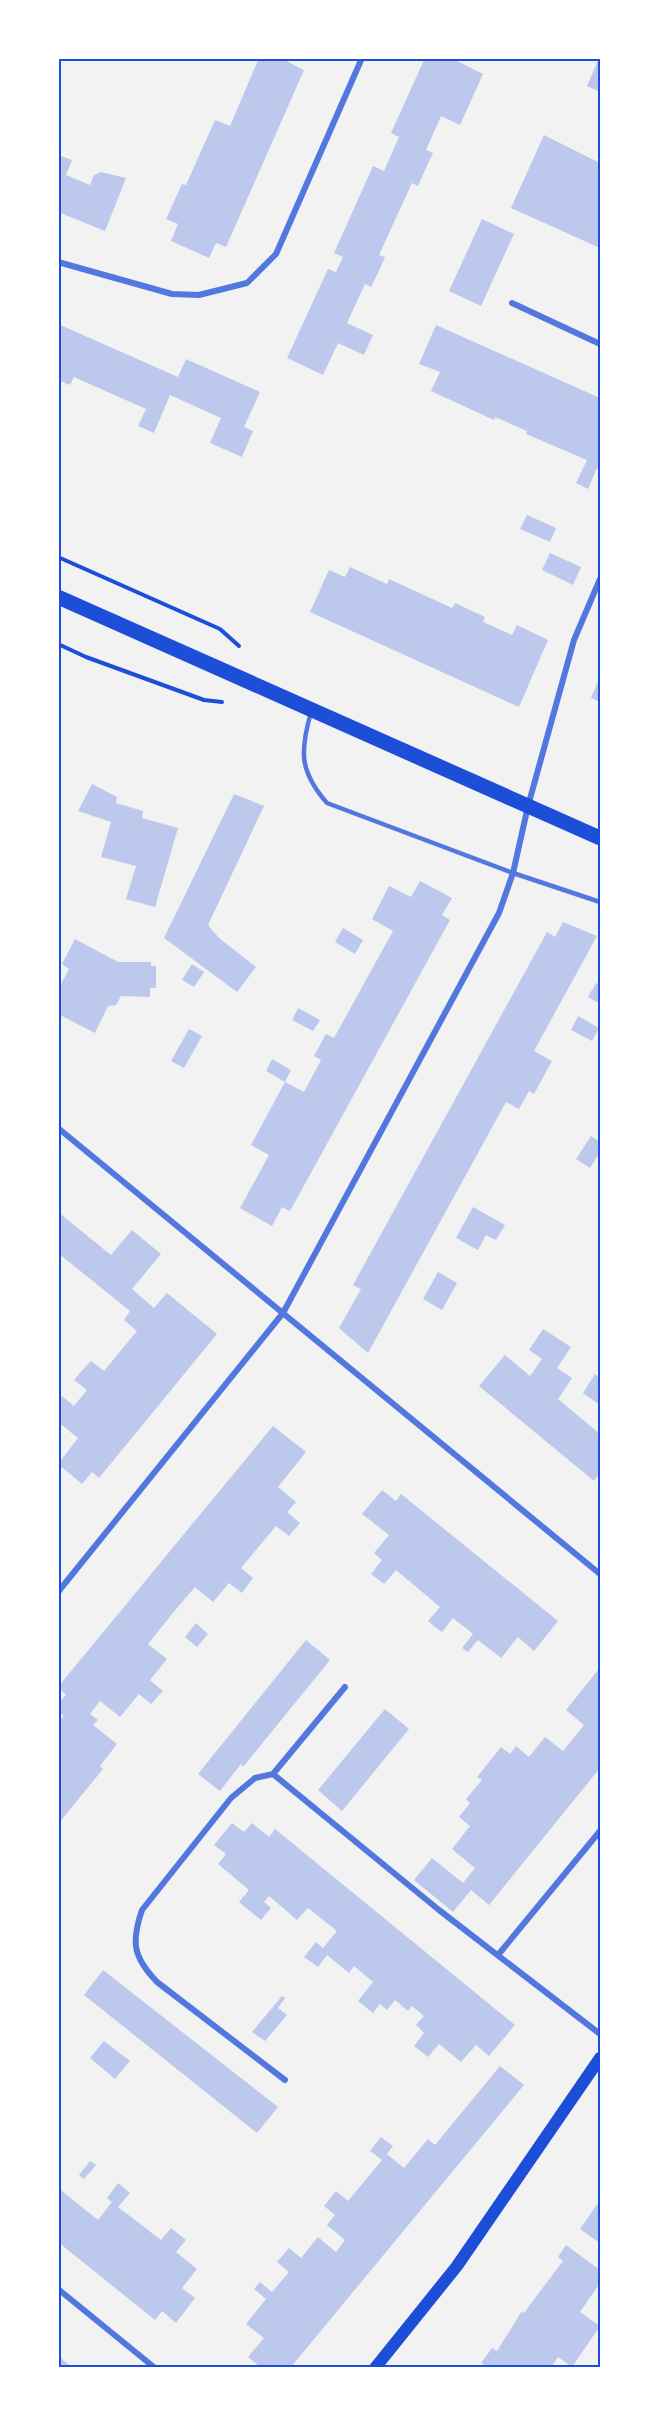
<svg xmlns="http://www.w3.org/2000/svg" width="659" height="2426" viewBox="0 0 659 2426" font-family="'IBM Plex Sans',sans-serif">
	<style>
		.building { fill: #bdc9ec }
		.lines { fill: none; stroke-linecap: round; stroke-linejoin: round }
		.path { stroke: #1d4ed8; stroke-width: 4 }
		.service { stroke: #5277de; stroke-width: 4.5 }
		.minor { stroke: #5277de; stroke-width: 6 }
		.secondary { stroke: #1d4ed8; stroke-width: 12 }
		.primary { stroke: #1d4ed8; stroke-width: 15 }
		.neatline { fill: none; stroke: #1d4ed8; stroke-width: 2 }
	</style>
	<rect width="100%" height="100%" fill="#f2f2f2"/>
	<!-- building -->
	<path class="building" d="M 259,58 L 280,58 L 304,70 L 226,247 L 216,243 L 209,258 L 171,241 L 178,224 L 166,219 L 182,184 L 186,185 L 215,120 L 230,126 Z
		M 425,58 L 451,58 L 483,74 L 460,125 L 441,116 L 426,150 L 433,153 L 425,170 L 418,186 L 412,183 L 379,255 L 385,257 L 378,273 L 371,287 L 365,284 L 347,323 L 373,335 L 364,355 L 338,343 L 323,375 L 287,358 L 328,269 L 336,272 L 343,257 L 334,253 L 373,166 L 384,171 L 399,137 L 391,133 Z
		M 599,58 L 600,58 L 600,92 L 587,86 Z
		M 544,135 L 600,163 L 598,196 L 600,197 L 600,248 L 511,208 Z
		M 58,155 L 72,160 L 66,175 L 90,185 L 94,175 L 101,172 L 126,178 L 105,231 L 58,212 Z
		M 482,219 L 514,234 L 481,306 L 449,291 Z
		M 58,324 L 178,377 L 186,359 L 260,392 L 244,427 L 253,431 L 242,457 L 210,443 L 221,418 L 170,395 L 154,433 L 138,426 L 146,409 L 74,377 L 70,385 L 58,380 Z
		M 436,325 L 600,398 L 600,469 L 597,468 L 588,489 L 576,483 L 587,460 L 526,434 L 527,431 L 495,417 L 494,420 L 431,391 L 440,372 L 419,364 Z
		M 527,515 L 556,528 L 550,542 L 520,529 Z
		M 550,553 L 581,567 L 573,585 L 542,570 Z
		M 350,567 L 387,584 L 389,579 L 452,608 L 455,603 L 485,617 L 483,622 L 512,635 L 517,625 L 548,640 L 519,707 L 310,612 L 329,570 L 345,577 Z
		M 600,677 L 600,702 L 591,698 Z
		M 92,784 L 117,797 L 116,803 L 143,811 L 142,818 L 178,828 L 155,907 L 126,899 L 136,866 L 101,857 L 111,822 L 78,811 Z
		M 234,794 L 264,806 L 208,925 L 219,938 L 256,967 L 237,992 L 164,938 Z
		M 420,881 L 452,898 L 442,915 L 450,920 L 290,1211 L 282,1207 L 272,1226 L 240,1208 L 269,1155 L 251,1145 L 285,1082 L 266,1071 L 272,1059 L 291,1070 L 285,1082 L 304,1092 L 321,1060 L 314,1056 L 326,1034 L 334,1038 L 393,931 L 372,919 L 389,886 L 411,897 Z
		M 563,922 L 597,936 L 534,1051 L 552,1061 L 534,1094 L 529,1091 L 519,1109 L 506,1102 L 368,1353 L 339,1328 L 361,1289 L 353,1285 L 547,932 L 555,937 Z
		M 343,928 L 363,940 L 355,954 L 335,942 Z
		M 75,939 L 118,962 L 151,962 L 151,966 L 156,966 L 156,988 L 150,988 L 150,997 L 121,996 L 116,1005 L 108,1006 L 95,1033 L 58,1014 L 58,990 L 69,969 L 62,964 Z
		M 192,964 L 204,972 L 194,987 L 182,980 Z
		M 596,983 L 600,985 L 600,1004 L 588,997 Z
		M 298,1008 L 320,1020 L 313,1031 L 292,1020 Z
		M 578,1016 L 599,1028 L 592,1041 L 571,1030 Z
		M 189,1029 L 202,1036 L 184,1068 L 171,1061 Z
		M 591,1136 L 600,1142 L 600,1152 L 590,1168 L 576,1159 Z
		M 473,1207 L 505,1225 L 496,1240 L 486,1235 L 478,1250 L 456,1238 Z
		M 58,1212 L 111,1255 L 132,1230 L 161,1254 L 132,1289 L 154,1308 L 167,1293 L 217,1334 L 99,1478 L 92,1472 L 82,1484 L 58,1464 L 78,1438 L 58,1422 L 58,1400 L 62,1396 L 74,1406 L 87,1390 L 74,1380 L 85,1367 L 91,1361 L 104,1371 L 137,1331 L 124,1320 L 130,1311 L 58,1253 Z
		M 438,1272 L 457,1283 L 442,1310 L 423,1299 Z
		M 543,1329 L 571,1347 L 557,1368 L 572,1378 L 558,1399 L 600,1434 L 600,1472 L 594,1481 L 479,1386 L 505,1355 L 530,1376 L 542,1359 L 529,1350 Z
		M 595,1374 L 600,1378 L 600,1405 L 583,1393 Z
		M 273,1426 L 306,1452 L 278,1487 L 296,1502 L 287,1512 L 300,1523 L 289,1536 L 276,1526 L 241,1568 L 253,1578 L 242,1593 L 229,1583 L 213,1602 L 195,1587 L 172,1614 L 148,1644 L 167,1659 L 150,1680 L 163,1691 L 151,1704 L 139,1694 L 120,1717 L 100,1701 L 90,1714 L 98,1720 L 93,1725 L 117,1744 L 100,1766 L 103,1769 L 58,1824 L 58,1723 L 64,1716 L 58,1711 L 58,1704 L 66,1695 L 58,1687 Z
		M 382,1490 L 396,1501 L 401,1494 L 558,1621 L 534,1651 L 518,1637 L 501,1658 L 478,1640 L 468,1652 L 462,1648 L 473,1634 L 453,1618 L 442,1632 L 435,1627 L 428,1621 L 440,1607 L 396,1570 L 384,1584 L 371,1574 L 382,1560 L 374,1553 L 389,1535 L 362,1514 Z
		M 196,1623 L 208,1634 L 197,1647 L 185,1637 Z
		M 306,1640 L 330,1660 L 243,1767 L 241,1764 L 220,1791 L 198,1774 Z
		M 598,1670 L 600,1768 L 489,1905 L 471,1890 L 453,1912 L 414,1880 L 432,1858 L 463,1883 L 475,1868 L 452,1849 L 470,1826 L 459,1817 L 470,1803 L 466,1799 L 482,1780 L 477,1777 L 501,1747 L 510,1754 L 516,1746 L 529,1757 L 545,1737 L 563,1751 L 584,1725 L 566,1710 Z
		M 385,1709 L 409,1729 L 342,1811 L 318,1790 Z
		M 232,1823 L 244,1832 L 252,1823 L 269,1837 L 275,1829 L 515,2025 L 489,2056 L 476,2045 L 461,2062 L 439,2044 L 428,2057 L 414,2046 L 424,2033 L 416,2025 L 424,2016 L 412,2006 L 408,2011 L 395,2000 L 387,2010 L 380,2004 L 373,2013 L 358,2001 L 373,1982 L 354,1966 L 349,1973 L 327,1955 L 318,1967 L 304,1957 L 316,1942 L 323,1948 L 337,1931 L 308,1908 L 297,1920 L 269,1896 L 264,1902 L 271,1908 L 261,1920 L 239,1902 L 249,1890 L 218,1864 L 226,1854 L 214,1845 Z
		M 103,1970 L 278,2107 L 257,2133 L 84,1995 Z
		M 282,1996 L 285,1998 L 278,2008 L 287,2015 L 265,2041 L 252,2032 Z
		M 104,2041 L 130,2061 L 115,2079 L 90,2058 Z
		M 500,2066 L 524,2085 L 291,2367 L 260,2367 L 248,2357 L 264,2338 L 246,2324 L 266,2299 L 254,2289 L 260,2282 L 272,2292 L 289,2272 L 277,2262 L 289,2248 L 301,2258 L 318,2237 L 336,2252 L 345,2240 L 327,2225 L 335,2215 L 324,2206 L 336,2191 L 348,2201 L 382,2160 L 370,2151 L 381,2137 L 393,2146 L 387,2154 L 404,2168 L 428,2139 L 435,2145 Z
		M 90,2161 L 96,2165 L 84,2179 L 79,2175 Z
		M 118,2183 L 130,2193 L 118,2207 L 161,2240 L 171,2228 L 186,2240 L 176,2252 L 197,2269 L 182,2288 L 195,2298 L 176,2323 L 162,2311 L 155,2320 L 58,2242 L 58,2188 L 98,2220 L 112,2202 L 107,2198 Z
		M 600,2200 L 600,2243 L 580,2229 Z
		M 566,2245 L 600,2270 L 600,2283 L 580,2312 L 600,2326 L 572,2367 L 558,2357 L 551,2367 L 487,2367 L 481,2363 L 492,2348 L 497,2351 L 522,2311 L 524,2313 L 544,2286 L 563,2261 L 558,2257 Z
		M 58,2356 L 72,2367 L 58,2367 Z"/>
	<g class="lines">
		<!-- path -->
		<path class="path" d="M 58,557 L 220,629 L 239,646
			M 58,644 L 86,657 L 204,700 L 222,702"/>
		<!-- service -->
		<path class="service" d="M 311,712 C 300,751 299,771 327,803 L 513,873 L 600,902"/>
		<!-- minor -->
		<path class="minor" d="M 58,262 L 172,294 L 199,295 L 247,283 L 276,254 L 362,58
			M 512,303 L 600,344
			M 58,1128 L 600,1574
			M 58,1592 L 283,1313 L 499,913 L 513,873 L 528,806 L 574,640 L 600,579
			M 273,1774 L 439,1910 L 600,2034
			M 498,1955 L 600,1831
			M 285,2080 L 157,1982 C 133,1957 131,1942 142,1910 L 231,1798 L 255,1778 L 273,1774 L 345,1687
			M 58,2289 L 155,2368"/>
		<!-- secondary -->
		<path class="secondary" d="M 375,2368 L 457,2266 L 600,2058"/>
		<!-- primary -->
		<path class="primary" d="M 58,597 L 600,838"/>
	</g>
	<!-- border -->
	<rect width="659" height="2426" fill="none" stroke="#ffffff" stroke-width="120"/>
	<rect x="60" y="60" width="539" height="2306" class="neatline"/>
</svg>
